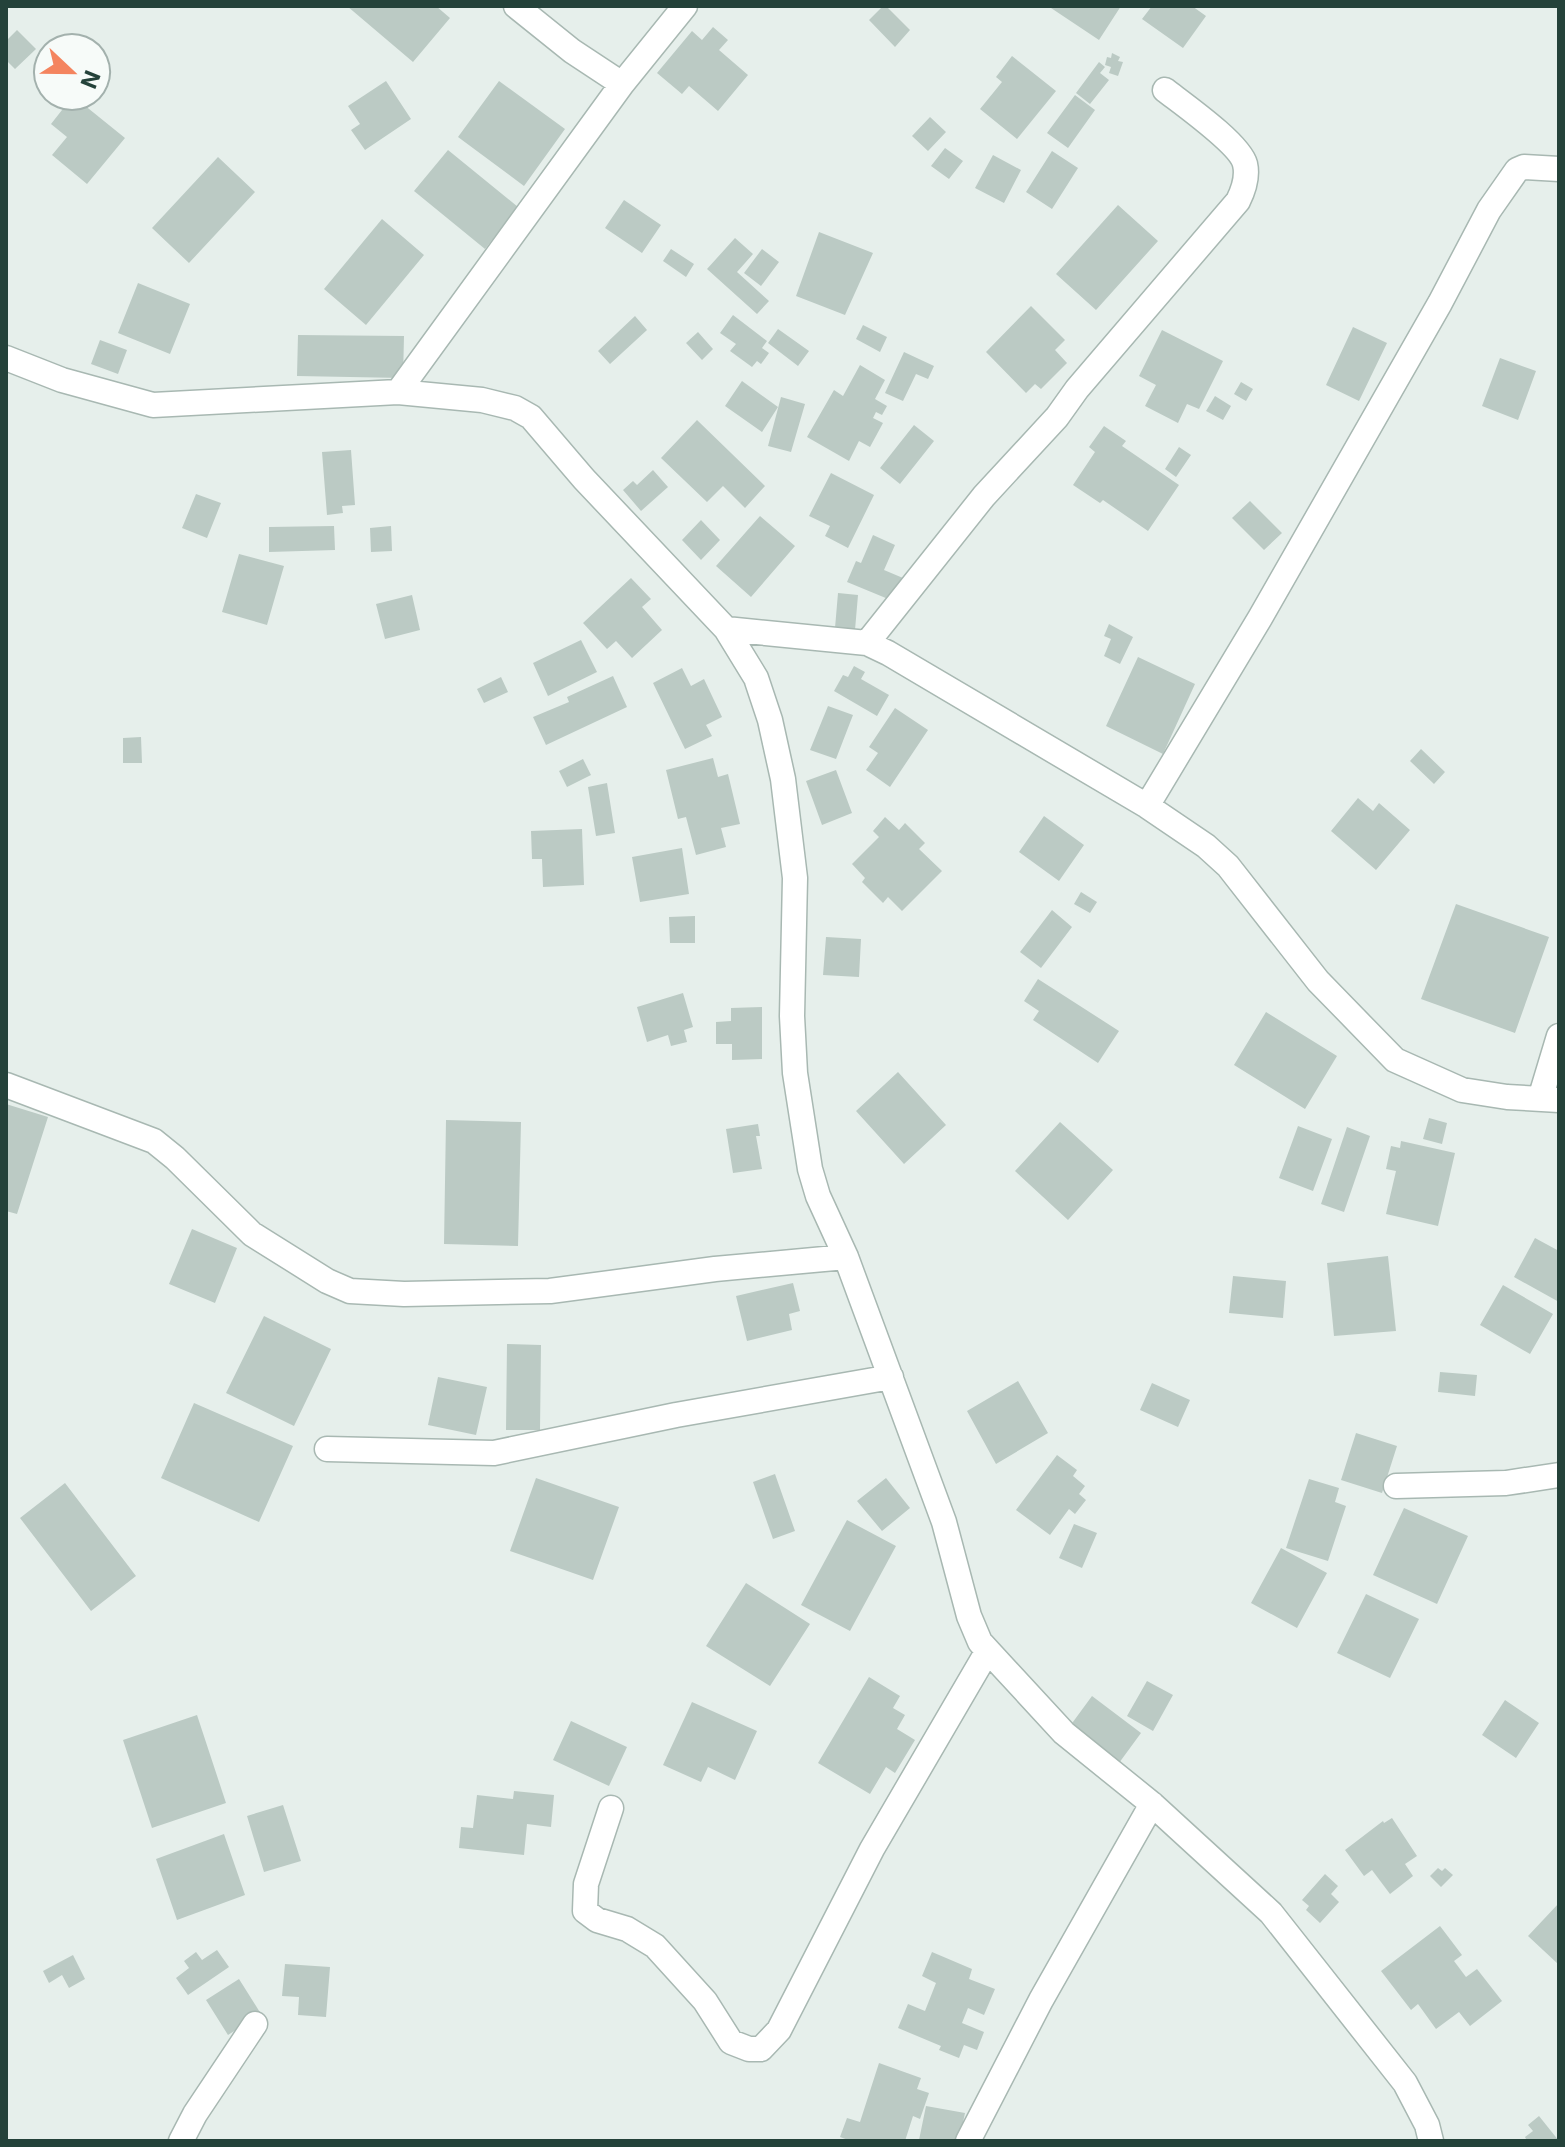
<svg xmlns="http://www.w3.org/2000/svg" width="1565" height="2147" viewBox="0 0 1565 2147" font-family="Inter,sans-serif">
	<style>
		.building { fill: #bbcac4 }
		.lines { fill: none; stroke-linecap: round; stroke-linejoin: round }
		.street-casing { stroke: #a8b8b2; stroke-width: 27 }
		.street { stroke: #fff; stroke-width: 24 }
	</style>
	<rect width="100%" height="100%" fill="#e6efeb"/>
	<!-- building -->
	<path class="building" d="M 347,6 L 436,6 L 450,18 L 413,62 Z
		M 883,6 L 886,6 L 910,30 L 895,47 L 869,20 Z
		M 1048,6 L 1121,6 L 1099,40 Z
		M 1152,6 L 1192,6 L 1206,16 L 1183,48 L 1142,19 Z
		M 713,27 L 728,40 L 719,50 L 748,75 L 718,111 L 689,86 L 682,94 L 657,73 L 692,31 L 702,40 Z
		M 17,30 L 36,49 L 15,69 L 6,60 L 6,41 Z
		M 1112,53 L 1120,57 L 1118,61 L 1123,62 L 1118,76 L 1109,73 L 1111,67 L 1105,65 L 1107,57 L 1111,58 Z
		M 1012,56 L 1056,91 L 1017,139 L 980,109 L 1002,82 L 996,77 Z
		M 1099,62 L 1105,67 L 1100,73 L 1109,80 L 1090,104 L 1076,93 Z
		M 386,81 L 411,119 L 365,150 L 351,130 L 360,124 L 348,106 Z
		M 499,81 L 565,129 L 524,186 L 458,137 Z
		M 1075,95 L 1095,110 L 1068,148 L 1047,133 Z
		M 73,96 L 125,138 L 87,184 L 52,155 L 67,137 L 51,124 Z
		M 930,117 L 946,132 L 928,151 L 912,136 Z
		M 945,148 L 963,161 L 949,179 L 931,166 Z
		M 448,150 L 518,207 L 485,249 L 414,191 Z
		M 1052,151 L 1078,168 L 1052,209 L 1026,192 Z
		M 993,155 L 1021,170 L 1004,203 L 975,188 Z
		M 218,157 L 255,192 L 189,263 L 152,228 Z
		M 624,200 L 661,225 L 642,253 L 605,228 Z
		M 1118,205 L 1158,241 L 1096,310 L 1056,274 Z
		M 382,219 L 424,255 L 366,325 L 324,289 Z
		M 819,232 L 873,253 L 845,315 L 796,296 Z
		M 735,238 L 753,254 L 737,272 L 769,301 L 757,314 L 707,269 Z
		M 671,249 L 694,264 L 686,277 L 663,261 Z
		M 762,249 L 779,262 L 761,286 L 744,273 Z
		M 138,283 L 190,304 L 170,354 L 118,333 Z
		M 1031,306 L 1065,340 L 1055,350 L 1067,363 L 1041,389 L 1035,384 L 1026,393 L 986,352 Z
		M 733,315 L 767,341 L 762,348 L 769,353 L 761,364 L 757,361 L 752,367 L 730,351 L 736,344 L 720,333 Z
		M 635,316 L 647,330 L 610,364 L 598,351 Z
		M 863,325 L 887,337 L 880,352 L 856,339 Z
		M 1353,327 L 1387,343 L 1359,401 L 1326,385 Z
		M 778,329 L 809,351 L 798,366 L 768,343 Z
		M 1162,330 L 1223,361 L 1199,409 L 1187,404 L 1178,423 L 1145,406 L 1156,385 L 1139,376 Z
		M 698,332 L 713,349 L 702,360 L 686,343 Z
		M 298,335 L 404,336 L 403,378 L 297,376 Z
		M 100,340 L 127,350 L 118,374 L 91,364 Z
		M 904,352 L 934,366 L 928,379 L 916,374 L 903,401 L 885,393 Z
		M 1500,358 L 1536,371 L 1518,420 L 1482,406 Z
		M 860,365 L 885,380 L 875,399 L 887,406 L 882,415 L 876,412 L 873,418 L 883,423 L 870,447 L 859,441 L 849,461 L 807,437 L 834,390 L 843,396 Z
		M 742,381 L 778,407 L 762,432 L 725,406 Z
		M 1241,382 L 1253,389 L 1246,401 L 1234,394 Z
		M 1215,396 L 1231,406 L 1223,420 L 1206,411 Z
		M 781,397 L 805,404 L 791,452 L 768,446 Z
		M 697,420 L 765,486 L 745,508 L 723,486 L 707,502 L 661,458 Z
		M 914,425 L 934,441 L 900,484 L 880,468 Z
		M 1104,426 L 1126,441 L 1122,446 L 1179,485 L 1148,531 L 1103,500 L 1100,503 L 1073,485 L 1095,452 L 1089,447 Z
		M 1179,447 L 1191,455 L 1176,477 L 1165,469 Z
		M 351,450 L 355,505 L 342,506 L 343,513 L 327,515 L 322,452 Z
		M 653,470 L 668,487 L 641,511 L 623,490 L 633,481 L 637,485 Z
		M 831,473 L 874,495 L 848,548 L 825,536 L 830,526 L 809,516 Z
		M 196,494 L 221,503 L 207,538 L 182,528 Z
		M 1250,501 L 1282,533 L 1264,550 L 1232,518 Z
		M 760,516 L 795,546 L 751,597 L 716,566 Z
		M 701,520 L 720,540 L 701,560 L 682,540 Z
		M 334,526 L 335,550 L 269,552 L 269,527 Z
		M 391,526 L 392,551 L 371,552 L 370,528 Z
		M 873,535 L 895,545 L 884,570 L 903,578 L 893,601 L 847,582 L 856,561 L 861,563 Z
		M 239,554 L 284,566 L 267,625 L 222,612 Z
		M 631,578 L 651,599 L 642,607 L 662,630 L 632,658 L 616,641 L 607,649 L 583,623 Z
		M 838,593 L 858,595 L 855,630 L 835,628 Z
		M 412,595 L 420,630 L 385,639 L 376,604 Z
		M 1109,624 L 1133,637 L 1120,664 L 1104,656 L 1111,639 L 1104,636 Z
		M 581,640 L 597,672 L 548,696 L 533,663 Z
		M 1138,657 L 1195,684 L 1163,754 L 1106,726 Z
		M 854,666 L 865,672 L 861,679 L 889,695 L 877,716 L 834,691 L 843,675 L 848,677 Z
		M 682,668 L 691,686 L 704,679 L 722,717 L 706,725 L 712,736 L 685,749 L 653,683 Z
		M 613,676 L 627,707 L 546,745 L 533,717 L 569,702 L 567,697 Z
		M 501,677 L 508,692 L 484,703 L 477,689 Z
		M 828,706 L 853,715 L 836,759 L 810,750 Z
		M 895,708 L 928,730 L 890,787 L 866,770 L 878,753 L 869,747 Z
		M 141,737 L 142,763 L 123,763 L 123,738 Z
		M 1421,749 L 1445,772 L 1434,784 L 1410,761 Z
		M 713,758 L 718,777 L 728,774 L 740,824 L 721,828 L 726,847 L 696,855 L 686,817 L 678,819 L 666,770 Z
		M 583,759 L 591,775 L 567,787 L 559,771 Z
		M 836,770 L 852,813 L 822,825 L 806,781 Z
		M 607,783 L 615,833 L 596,836 L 588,787 Z
		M 1358,798 L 1373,811 L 1379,803 L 1410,830 L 1376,870 L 1331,831 Z
		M 1044,816 L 1084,845 L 1059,881 L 1019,852 Z
		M 885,817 L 899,830 L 905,823 L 925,843 L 919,849 L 942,871 L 902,911 L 888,897 L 883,903 L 862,882 L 865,878 L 852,864 L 879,837 L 873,831 Z
		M 582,829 L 584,885 L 543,887 L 542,859 L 532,859 L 531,831 Z
		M 682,848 L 689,894 L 640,902 L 632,857 Z
		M 1081,892 L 1097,902 L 1090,913 L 1074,904 Z
		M 1456,904 L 1549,937 L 1515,1033 L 1421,999 Z
		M 1052,910 L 1072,927 L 1041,968 L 1020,952 Z
		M 695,916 L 695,943 L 670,943 L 669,917 Z
		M 826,937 L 861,939 L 859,977 L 823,975 Z
		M 1038,979 L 1119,1031 L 1098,1063 L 1033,1020 L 1039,1011 L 1024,1001 Z
		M 683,993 L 693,1027 L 684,1030 L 687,1042 L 671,1046 L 668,1035 L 647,1042 L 637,1007 Z
		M 762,1007 L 762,1059 L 732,1060 L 732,1044 L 716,1044 L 716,1022 L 731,1021 L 731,1008 Z
		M 1266,1012 L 1337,1056 L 1305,1109 L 1234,1065 Z
		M 898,1072 L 946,1125 L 904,1164 L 856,1111 Z
		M 6,1104 L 48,1117 L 17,1214 L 6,1211 Z
		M 1429,1118 L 1447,1123 L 1442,1144 L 1423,1139 Z
		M 446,1120 L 521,1122 L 518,1246 L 444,1244 Z
		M 1060,1122 L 1113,1170 L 1068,1220 L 1015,1171 Z
		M 758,1124 L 760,1136 L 756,1136 L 762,1169 L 733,1173 L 726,1129 Z
		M 1298,1126 L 1332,1139 L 1313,1191 L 1279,1178 Z
		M 1347,1127 L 1370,1136 L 1344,1212 L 1321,1204 Z
		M 1401,1141 L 1455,1153 L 1438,1226 L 1386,1214 L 1396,1171 L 1386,1169 L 1391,1146 L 1400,1148 Z
		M 192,1229 L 237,1248 L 215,1303 L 169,1284 Z
		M 1535,1238 L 1559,1251 L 1559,1302 L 1514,1277 Z
		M 1388,1256 L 1396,1331 L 1334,1336 L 1327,1263 Z
		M 1233,1276 L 1286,1281 L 1283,1318 L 1229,1313 Z
		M 793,1283 L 800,1311 L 789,1314 L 792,1330 L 747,1341 L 736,1296 Z
		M 1503,1285 L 1553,1314 L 1530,1354 L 1480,1325 Z
		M 264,1316 L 331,1349 L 294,1426 L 226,1393 Z
		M 507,1344 L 541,1345 L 540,1430 L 506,1430 Z
		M 1440,1372 L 1477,1375 L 1475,1396 L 1438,1392 Z
		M 438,1377 L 487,1387 L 476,1435 L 428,1425 Z
		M 1018,1381 L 1048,1433 L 996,1464 L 967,1411 Z
		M 1152,1383 L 1190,1400 L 1178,1427 L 1140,1410 Z
		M 194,1403 L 293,1446 L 259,1522 L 161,1478 Z
		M 1356,1433 L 1397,1446 L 1382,1493 L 1341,1480 Z
		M 1057,1455 L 1077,1470 L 1073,1476 L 1085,1486 L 1079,1494 L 1086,1500 L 1075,1514 L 1069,1509 L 1050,1535 L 1016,1510 Z
		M 775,1474 L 795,1531 L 773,1539 L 753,1482 Z
		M 536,1478 L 619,1507 L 593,1580 L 510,1551 Z
		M 886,1478 L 910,1508 L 882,1531 L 857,1501 Z
		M 1309,1479 L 1339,1488 L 1335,1502 L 1346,1506 L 1328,1561 L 1286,1548 Z
		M 65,1483 L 136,1576 L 91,1611 L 20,1518 Z
		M 1404,1508 L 1468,1536 L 1437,1604 L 1373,1575 Z
		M 847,1520 L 896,1546 L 850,1631 L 801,1605 Z
		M 1074,1524 L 1097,1533 L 1082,1568 L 1059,1558 Z
		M 1281,1548 L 1327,1573 L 1297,1628 L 1251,1603 Z
		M 746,1583 L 810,1624 L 770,1686 L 706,1646 Z
		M 1366,1594 L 1419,1619 L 1390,1678 L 1337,1653 Z
		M 869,1677 L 900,1696 L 893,1708 L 905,1715 L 897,1729 L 915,1740 L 895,1773 L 886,1767 L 870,1794 L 818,1763 Z
		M 1147,1681 L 1173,1695 L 1153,1731 L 1127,1716 Z
		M 1092,1696 L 1141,1733 L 1119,1763 L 1070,1726 Z
		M 1505,1700 L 1539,1723 L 1516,1758 L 1482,1735 Z
		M 692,1702 L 757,1731 L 735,1780 L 708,1767 L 701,1782 L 663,1765 Z
		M 197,1715 L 226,1803 L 152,1828 L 123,1740 Z
		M 571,1721 L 627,1747 L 609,1786 L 553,1760 Z
		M 514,1791 L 554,1795 L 551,1827 L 527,1824 L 524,1855 L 459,1848 L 461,1827 L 473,1828 L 477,1795 L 513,1799 Z
		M 283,1805 L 301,1861 L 264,1872 L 247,1816 Z
		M 1392,1818 L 1417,1856 L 1405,1864 L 1413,1876 L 1390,1894 L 1372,1870 L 1364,1876 L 1345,1850 L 1383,1821 L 1384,1823 Z
		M 224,1834 L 245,1895 L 177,1920 L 156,1859 Z
		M 1438,1868 L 1442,1871 L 1445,1868 L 1453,1875 L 1441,1887 L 1430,1876 Z
		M 1325,1874 L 1338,1886 L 1331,1894 L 1339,1902 L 1320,1923 L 1306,1910 L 1309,1906 L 1302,1900 Z
		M 1559,1903 L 1559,1963 L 1558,1964 L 1528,1936 Z
		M 1440,1926 L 1462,1955 L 1454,1961 L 1466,1977 L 1477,1969 L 1502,2001 L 1470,2026 L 1459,2012 L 1436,2029 L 1418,2004 L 1411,2010 L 1381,1971 Z
		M 217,1950 L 229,1967 L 188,1995 L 176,1978 L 189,1968 L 184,1961 L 196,1952 L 202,1960 Z
		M 932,1952 L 972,1969 L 969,1979 L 995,1989 L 984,2015 L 968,2008 L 962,2023 L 984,2032 L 977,2050 L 964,2045 L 959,2058 L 939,2050 L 941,2046 L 898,2028 L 908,2004 L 925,2011 L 936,1983 L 922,1976 Z
		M 73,1955 L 85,1979 L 69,1988 L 62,1975 L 49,1983 L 43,1971 Z
		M 285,1964 L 330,1967 L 326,2017 L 298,2015 L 299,1997 L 282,1996 Z
		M 239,1979 L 261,2014 L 228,2035 L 206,2000 Z
		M 879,2063 L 921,2078 L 917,2089 L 929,2093 L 920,2119 L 913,2116 L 905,2141 L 851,2141 L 840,2137 L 847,2118 L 860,2122 Z
		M 926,2106 L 965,2113 L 959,2141 L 919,2140 Z
		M 1539,2116 L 1559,2141 L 1527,2141 L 1525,2137 L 1533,2131 L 1528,2125 Z"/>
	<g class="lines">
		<!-- street casing -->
		<g class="street-casing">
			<path id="street" d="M 516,6 L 572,51 L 622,84
				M 6,358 L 62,380 L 153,405 L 398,392 L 482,400 L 515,408 L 531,417 L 584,479 L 726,629 L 756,678 L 770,720 L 783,779 L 795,878 L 792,1016 L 795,1073 L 810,1169 L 818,1196 L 846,1257 L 944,1522 L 969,1616 L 980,1642 L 1064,1733 L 1152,1804 L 1271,1913 L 1405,2083 L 1427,2125 L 1431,2141
				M 398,392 L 622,84 L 685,6
				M 726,629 L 867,643 L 888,653 L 1147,806 L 1206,846 L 1228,866 L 1318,981 L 1395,1060 L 1462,1090 L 1507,1097 L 1559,1100
				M 867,643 L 984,496 L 1057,417 L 1077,389 L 1238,201 C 1244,189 1248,177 1245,164 C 1240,144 1183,104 1165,90
				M 1147,806 L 1260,618 L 1440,303 L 1489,210 L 1517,170 L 1524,167 L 1559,169
				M 6,1085 L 154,1141 L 175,1158 L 252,1234 L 327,1281 L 350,1291 L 404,1294 L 550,1291 L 715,1269 L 846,1257
				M 1540,1099 L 1559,1036
				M 327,1449 L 494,1453 L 676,1415 L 891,1377
				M 1396,1486 L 1506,1483 L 1559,1475
				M 611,1808 L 586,1884 L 585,1911 L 597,1920 L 627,1929 L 655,1946 L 705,2001 L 731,2042 L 749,2049 L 761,2049 L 779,2030 L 872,1849 L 987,1652
				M 181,2141 L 195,2114 L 255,2024
				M 968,2141 L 1041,2000 L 1152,1804"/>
		</g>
		<!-- street -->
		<use href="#street" class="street"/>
	</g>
	<!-- border -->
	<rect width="1565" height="2147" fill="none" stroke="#24423a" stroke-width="16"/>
	<!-- north arrow -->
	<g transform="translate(72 72) rotate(112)"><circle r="38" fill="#f7fbf9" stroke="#a3b1ad" stroke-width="2"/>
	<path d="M0-6L14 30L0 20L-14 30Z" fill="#f4845f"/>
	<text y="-12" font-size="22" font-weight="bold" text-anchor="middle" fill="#24423a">N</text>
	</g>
</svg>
